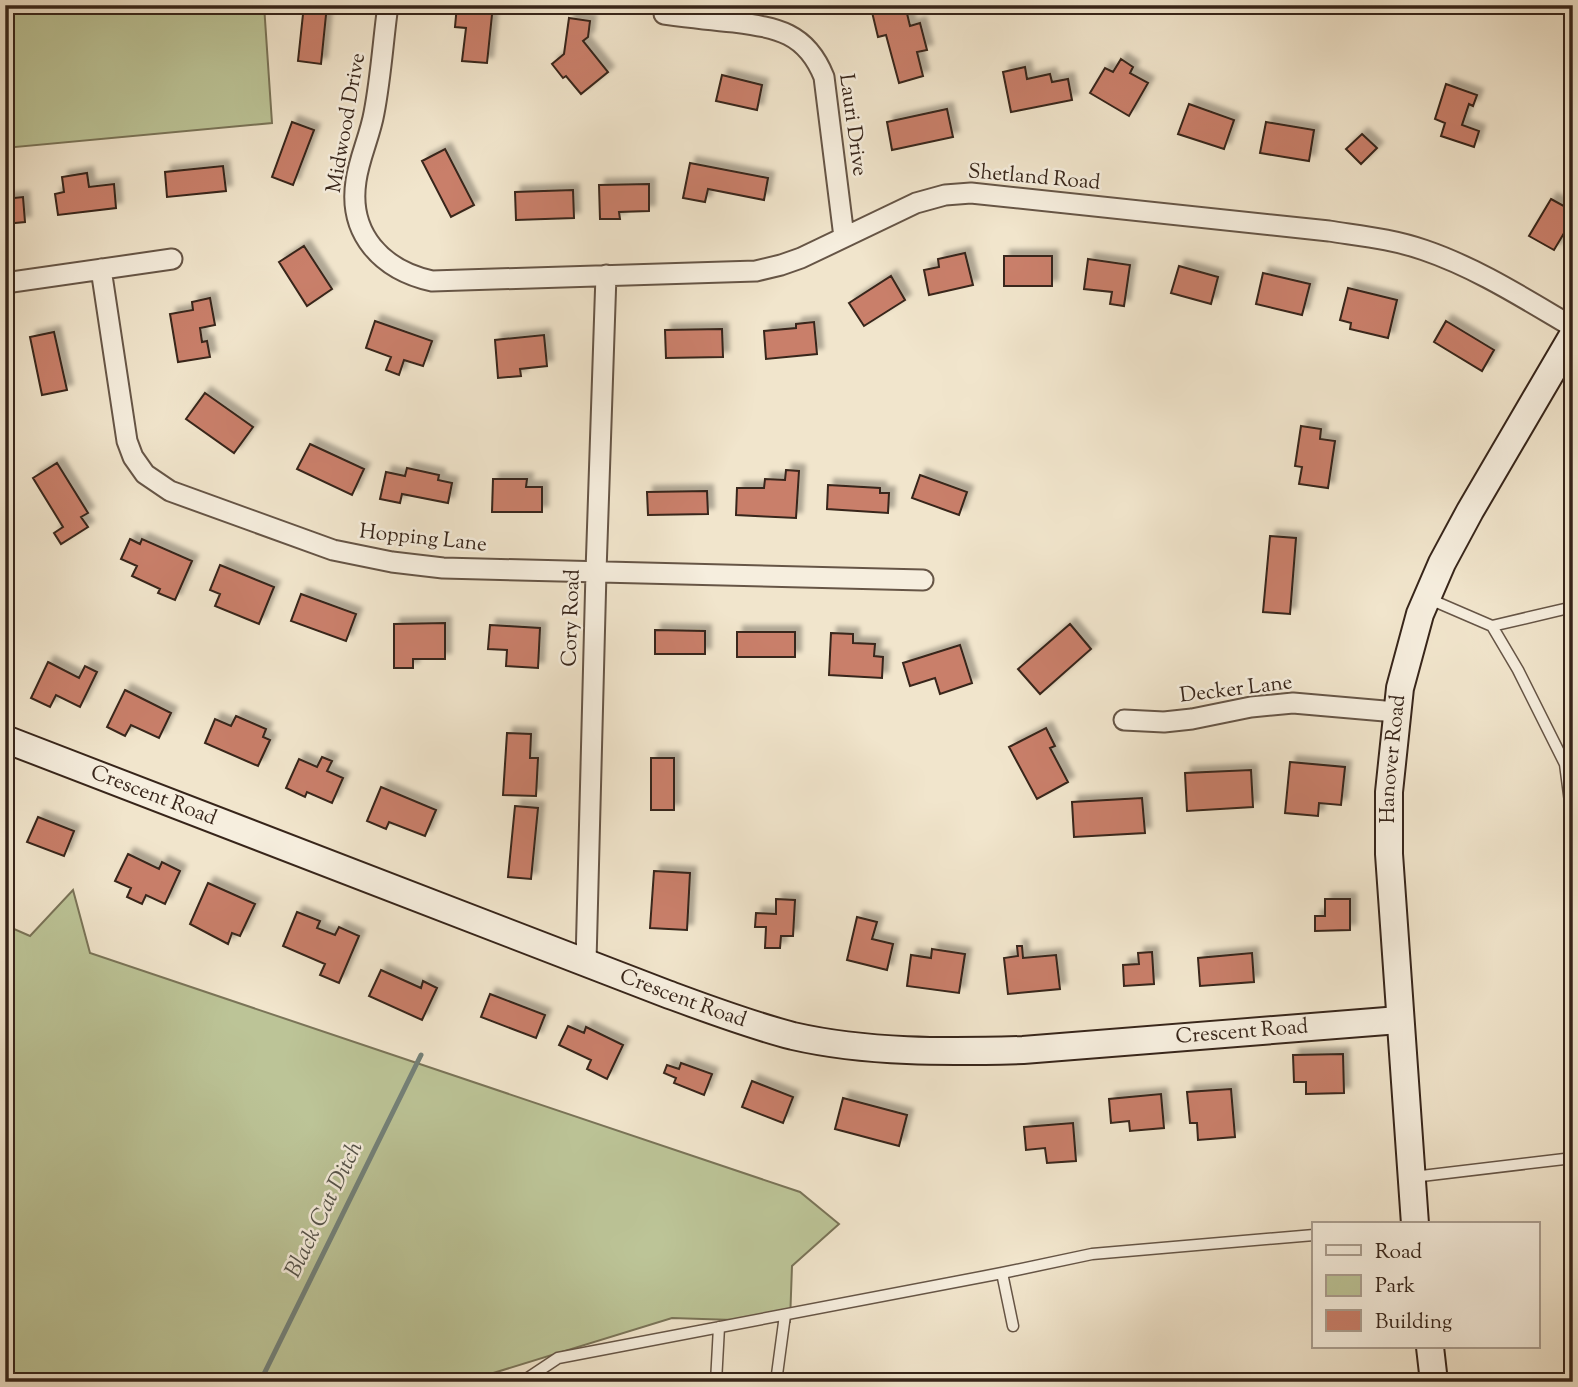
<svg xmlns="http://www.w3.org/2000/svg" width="1578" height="1387" viewBox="0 0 1578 1387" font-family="'Sorts Mill Goudy',serif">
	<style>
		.green { fill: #bcc497; stroke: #7a7458; stroke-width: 2 }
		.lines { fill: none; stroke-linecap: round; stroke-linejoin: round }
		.stream { stroke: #738179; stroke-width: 5 }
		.building { fill: #c97f6a; stroke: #37251a; stroke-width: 2; filter: url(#shadow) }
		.lane-casing { stroke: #665546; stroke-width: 13 }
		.street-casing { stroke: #665546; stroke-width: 23 }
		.secondary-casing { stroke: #37251a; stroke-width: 30 }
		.lane { stroke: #f6eede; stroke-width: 10 }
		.street { stroke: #f6eede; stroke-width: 19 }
		.secondary { stroke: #f6eede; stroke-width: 26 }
		.labels { text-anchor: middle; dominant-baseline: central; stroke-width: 5; stroke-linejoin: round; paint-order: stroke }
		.street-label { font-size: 21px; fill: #37251a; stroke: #f6eede }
		.water-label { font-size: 23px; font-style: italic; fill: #55534a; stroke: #f6eede }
	</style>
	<defs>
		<filter id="shadow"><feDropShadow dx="6" dy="-6" stdDeviation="2" flood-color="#0004"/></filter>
	</defs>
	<rect width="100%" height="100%" fill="#f1e5cc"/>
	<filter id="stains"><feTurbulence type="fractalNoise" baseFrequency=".00286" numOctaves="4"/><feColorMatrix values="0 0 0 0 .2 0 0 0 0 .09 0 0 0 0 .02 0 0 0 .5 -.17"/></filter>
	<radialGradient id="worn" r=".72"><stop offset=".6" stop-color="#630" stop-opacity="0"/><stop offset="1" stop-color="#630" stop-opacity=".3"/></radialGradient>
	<!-- green -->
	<path class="green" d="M 5,5 L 264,5 L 272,123 L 5,148 Z
		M 73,890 L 90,953 L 800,1192 L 839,1224 L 792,1266 L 790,1322 L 672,1318 L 464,1382 L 5,1382 L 5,925 L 30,936 Z"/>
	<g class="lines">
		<!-- stream -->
		<path class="stream" d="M 260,1382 L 421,1055"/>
	</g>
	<!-- building -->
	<path class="building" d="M 304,5 L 327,5 L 321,64 L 298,61 Z
		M 457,5 L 493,5 L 487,63 L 462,61 L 466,28 L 455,27 Z
		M 896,5 L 905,5 L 910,26 L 920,23 L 927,50 L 917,52 L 923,76 L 899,83 L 886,35 L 878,37 L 872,12 Z
		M 569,18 L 590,21 L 588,37 L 583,41 L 608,72 L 581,94 L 566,76 L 563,78 L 552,64 L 564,54 Z
		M 1121,59 L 1133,67 L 1130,73 L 1148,83 L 1129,116 L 1090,93 L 1105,68 L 1113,72 Z
		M 1025,67 L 1027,79 L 1050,74 L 1052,82 L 1068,79 L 1072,100 L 1011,112 L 1003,72 Z
		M 722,75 L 762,85 L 757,110 L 716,101 Z
		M 1446,84 L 1477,95 L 1473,106 L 1469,104 L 1462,125 L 1479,131 L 1474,147 L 1441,136 L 1445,123 L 1435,119 Z
		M 1189,104 L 1234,120 L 1224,149 L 1178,134 Z
		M 947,109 L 953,137 L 892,150 L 887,122 Z
		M 292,122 L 314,130 L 293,185 L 272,177 Z
		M 1266,122 L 1314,130 L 1309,161 L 1260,153 Z
		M 1362,134 L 1377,148 L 1361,164 L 1346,149 Z
		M 445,149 L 474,205 L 451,217 L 422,161 Z
		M 690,163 L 768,178 L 764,200 L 708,189 L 705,202 L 683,198 Z
		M 223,166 L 226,191 L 167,197 L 165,172 Z
		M 87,173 L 89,187 L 114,184 L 116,208 L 58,215 L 55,194 L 64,192 L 62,177 Z
		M 649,184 L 649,211 L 619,212 L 620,219 L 600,219 L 599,185 Z
		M 573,190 L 574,218 L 516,220 L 515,192 Z
		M 23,197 L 25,222 L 5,224 L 5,199 Z
		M 1551,199 L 1573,211 L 1573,218 L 1554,250 L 1529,236 Z
		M 304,246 L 332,289 L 307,306 L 279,262 Z
		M 965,253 L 973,285 L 929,295 L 924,270 L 939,267 L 938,259 Z
		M 1004,256 L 1052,256 L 1052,286 L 1004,286 Z
		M 1088,259 L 1130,265 L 1124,306 L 1110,304 L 1112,292 L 1084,289 Z
		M 1179,266 L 1218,277 L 1211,304 L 1171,293 Z
		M 1263,273 L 1310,284 L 1302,315 L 1256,304 Z
		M 891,276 L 905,300 L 864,326 L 849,303 Z
		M 1348,288 L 1397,300 L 1388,338 L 1350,329 L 1351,323 L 1340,320 Z
		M 210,298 L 215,325 L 200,328 L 202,342 L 207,341 L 210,357 L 178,362 L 170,314 L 193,310 L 192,302 Z
		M 375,321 L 432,341 L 423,366 L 404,360 L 399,375 L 386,370 L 391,357 L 366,348 Z
		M 1446,321 L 1494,350 L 1482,371 L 1434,342 Z
		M 814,322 L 817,354 L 766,359 L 764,331 L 796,328 L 796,324 Z
		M 722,329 L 723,357 L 666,358 L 665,330 Z
		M 54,332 L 67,390 L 42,395 L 30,337 Z
		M 544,335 L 547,366 L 520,369 L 521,376 L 498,378 L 495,340 Z
		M 205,393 L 253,427 L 234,453 L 186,419 Z
		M 1301,426 L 1321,429 L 1320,439 L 1335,441 L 1328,488 L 1299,484 L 1302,467 L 1295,466 Z
		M 310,444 L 364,469 L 352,495 L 297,469 Z
		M 57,463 L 88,513 L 81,517 L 88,527 L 61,544 L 54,533 L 63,527 L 33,478 Z
		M 407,468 L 439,475 L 438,480 L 452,483 L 448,503 L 402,494 L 400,503 L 380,499 L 386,472 L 405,476 Z
		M 786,470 L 799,471 L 796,518 L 736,515 L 737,488 L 764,488 L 765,479 L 785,480 Z
		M 920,475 L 967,492 L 959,515 L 912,498 Z
		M 493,479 L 527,479 L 526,487 L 542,487 L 542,512 L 492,512 Z
		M 828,485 L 880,488 L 880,493 L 889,493 L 888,513 L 827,509 Z
		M 707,491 L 708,514 L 648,515 L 647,492 Z
		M 1270,536 L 1296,538 L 1290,614 L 1263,612 Z
		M 130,539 L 140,544 L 142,539 L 192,561 L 175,600 L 158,593 L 160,589 L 132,576 L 137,566 L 121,559 Z
		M 220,565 L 274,587 L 259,624 L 215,606 L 220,594 L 210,590 Z
		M 301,594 L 356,614 L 346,641 L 291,621 Z
		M 445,623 L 445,659 L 413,659 L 413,668 L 394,668 L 394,624 Z
		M 1070,624 L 1091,649 L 1040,694 L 1018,669 Z
		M 490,625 L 540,628 L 538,668 L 506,666 L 507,650 L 488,649 Z
		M 655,630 L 705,631 L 705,654 L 655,654 Z
		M 737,632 L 795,632 L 795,657 L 737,657 Z
		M 831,633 L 853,634 L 853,643 L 875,644 L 874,656 L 883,657 L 882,678 L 829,675 Z
		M 960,645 L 972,683 L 940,694 L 935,678 L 910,686 L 903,663 Z
		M 48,662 L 79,678 L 85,666 L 97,672 L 80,707 L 56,695 L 50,707 L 31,698 Z
		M 125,690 L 171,713 L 159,738 L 131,725 L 125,736 L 107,727 Z
		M 236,716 L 266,729 L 263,737 L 270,740 L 258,766 L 205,743 L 215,719 L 231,726 Z
		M 1046,728 L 1055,746 L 1050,748 L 1068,782 L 1037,799 L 1009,747 Z
		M 507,733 L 531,734 L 530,758 L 538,758 L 536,796 L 503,795 Z
		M 322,757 L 332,761 L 327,771 L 343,778 L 332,803 L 307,792 L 305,797 L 286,788 L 299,759 L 317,767 Z
		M 651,758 L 674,758 L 674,810 L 651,810 Z
		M 1290,762 L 1345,767 L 1341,805 L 1319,803 L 1318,816 L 1285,813 Z
		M 1251,770 L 1253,807 L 1187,811 L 1185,773 Z
		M 381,787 L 436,810 L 425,836 L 389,822 L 386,829 L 367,821 Z
		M 1142,798 L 1145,833 L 1074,837 L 1072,802 Z
		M 515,806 L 538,808 L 531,879 L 508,877 Z
		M 38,817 L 74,831 L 64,856 L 27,842 Z
		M 128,854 L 159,869 L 162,862 L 180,871 L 165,904 L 146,895 L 142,904 L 127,897 L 131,888 L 115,881 Z
		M 654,871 L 690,873 L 687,930 L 650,928 Z
		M 208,883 L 255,904 L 240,936 L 232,933 L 228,944 L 190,924 Z
		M 776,899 L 795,900 L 793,936 L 781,936 L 780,948 L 765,948 L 766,927 L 755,927 L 756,913 L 776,914 Z
		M 1325,899 L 1350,899 L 1350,930 L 1315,931 L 1315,916 L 1325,916 Z
		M 297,912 L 320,921 L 317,928 L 335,935 L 339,927 L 359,936 L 339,983 L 320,975 L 325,964 L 283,946 Z
		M 857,917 L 877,922 L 872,939 L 893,944 L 887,970 L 847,960 Z
		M 1017,946 L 1022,946 L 1023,958 L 1056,955 L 1060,989 L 1008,994 L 1004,958 L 1018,956 Z
		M 932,949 L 965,954 L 959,993 L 907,986 L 911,955 L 931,958 Z
		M 1152,952 L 1154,984 L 1124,986 L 1123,965 L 1139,964 L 1138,953 Z
		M 1252,953 L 1254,982 L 1200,986 L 1198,958 Z
		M 381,970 L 421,988 L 423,981 L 437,988 L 422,1020 L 369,996 Z
		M 490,994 L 545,1015 L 536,1038 L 481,1017 Z
		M 568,1026 L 584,1033 L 586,1027 L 623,1045 L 607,1079 L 587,1069 L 591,1060 L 559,1045 Z
		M 1343,1054 L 1344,1093 L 1306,1094 L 1306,1082 L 1294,1082 L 1293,1055 Z
		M 681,1063 L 712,1074 L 704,1095 L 674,1083 L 676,1078 L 664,1073 L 667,1065 L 679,1069 Z
		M 752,1081 L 793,1097 L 783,1123 L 742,1107 Z
		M 1231,1089 L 1235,1137 L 1198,1140 L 1197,1123 L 1190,1123 L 1187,1092 Z
		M 1161,1094 L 1164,1128 L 1130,1131 L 1129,1121 L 1111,1123 L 1109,1099 Z
		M 843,1098 L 907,1115 L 899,1146 L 835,1129 Z
		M 1073,1123 L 1076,1161 L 1047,1163 L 1045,1148 L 1026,1150 L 1024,1127 Z"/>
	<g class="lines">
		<!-- lane casing -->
		<g class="lane-casing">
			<path id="lane" d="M 1427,598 L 1492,626 L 1518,670 L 1565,764 L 1573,825
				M 1492,626 L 1573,607
				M 1413,1177 L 1573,1158
				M 1002,1273 L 1013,1326
				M 522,1382 L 558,1358 L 1002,1273 L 1092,1254 L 1314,1235
				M 716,1382 L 719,1327
				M 776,1382 L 785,1315"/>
		</g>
		<!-- street casing -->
		<g class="street-casing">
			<path id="street" d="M 388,5 C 383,41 381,77 374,113 C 370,136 359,158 356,181 C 348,234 382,270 432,281 L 756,271 L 781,265 L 801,258 L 916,203 L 945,195 L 971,193 L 1329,231 C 1361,236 1393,239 1424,250 C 1477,268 1525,299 1573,327
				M 664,14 C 687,17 711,20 734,22 C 777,28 806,32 824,77 L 844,237
				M 101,269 L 127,441 L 133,457 L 145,474 L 170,491 L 333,550 L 392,562 L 443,568 L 923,580
				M 5,283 L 172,259
				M 1124,720 L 1164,722 L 1192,719 L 1251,707 L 1293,703 L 1396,712
				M 586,962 L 596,572 L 606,275"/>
		</g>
		<!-- secondary casing -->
		<g class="secondary-casing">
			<g id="secondary">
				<path id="s1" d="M 5,739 L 667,994 C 708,1009 750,1025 793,1036 C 867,1053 947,1052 1023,1050 L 1399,1020"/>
				<path id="s2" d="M 1415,1224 L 1389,854 L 1389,792 L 1400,688 L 1420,614 L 1442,563 L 1470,511 L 1573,335"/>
				<path d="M 1430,1347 L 1434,1382"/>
			</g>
		</g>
		<!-- lane -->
		<use href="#lane" class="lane"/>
		<!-- street -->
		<use href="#street" class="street"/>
		<!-- secondary -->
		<use href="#secondary" class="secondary"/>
	</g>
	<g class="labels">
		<!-- street labels -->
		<g class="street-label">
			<text transform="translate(347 123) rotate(-80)">Midwood Drive</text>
			<text transform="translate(852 125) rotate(82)">Lauri Drive</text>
			<text transform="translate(1034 178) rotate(5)">Shetland Road</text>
			<text transform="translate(423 539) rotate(6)">Hopping Lane</text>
			<text transform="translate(572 618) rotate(-88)">Cory Road</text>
			<text transform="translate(1236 690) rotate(-7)">Decker Lane</text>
			<text stroke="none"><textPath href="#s2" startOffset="466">Hanover Road</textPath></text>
			<text stroke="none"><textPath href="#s1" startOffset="159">Crescent Road</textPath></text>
			<text stroke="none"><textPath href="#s1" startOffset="726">Crescent Road</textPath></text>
			<text stroke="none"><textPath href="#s1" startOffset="1293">Crescent Road</textPath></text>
		</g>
		<!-- water labels -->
		<g class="water-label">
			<text transform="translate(325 1210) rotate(-64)">Black Cat Ditch</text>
		</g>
	</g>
	<!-- margin -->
	<rect width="1578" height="1387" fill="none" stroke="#f1e5cc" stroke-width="28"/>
	<rect x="7" y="7" width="1564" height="1373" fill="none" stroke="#37251a" stroke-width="3.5"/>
	<rect x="14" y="14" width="1550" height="1359" fill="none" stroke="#37251a" stroke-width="2"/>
	<!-- legend -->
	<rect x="1312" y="1222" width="228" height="126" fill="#f6eede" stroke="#aa9e90" stroke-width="2"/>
	<rect x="1326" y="1245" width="35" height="10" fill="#f6eede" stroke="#aa9e90" stroke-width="2"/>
	<text x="1375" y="1258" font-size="21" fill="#37251a">Road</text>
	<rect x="1326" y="1275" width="35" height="21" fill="#bcc497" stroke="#aa9e90" stroke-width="2"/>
	<text x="1375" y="1292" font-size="21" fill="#37251a">Park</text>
	<rect x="1326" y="1310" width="35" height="21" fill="#c97f6a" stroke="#aa9e90" stroke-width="2"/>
	<text x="1375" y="1328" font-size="21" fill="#37251a">Building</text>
	<rect width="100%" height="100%" filter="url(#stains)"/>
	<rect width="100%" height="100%" fill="url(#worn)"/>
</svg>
